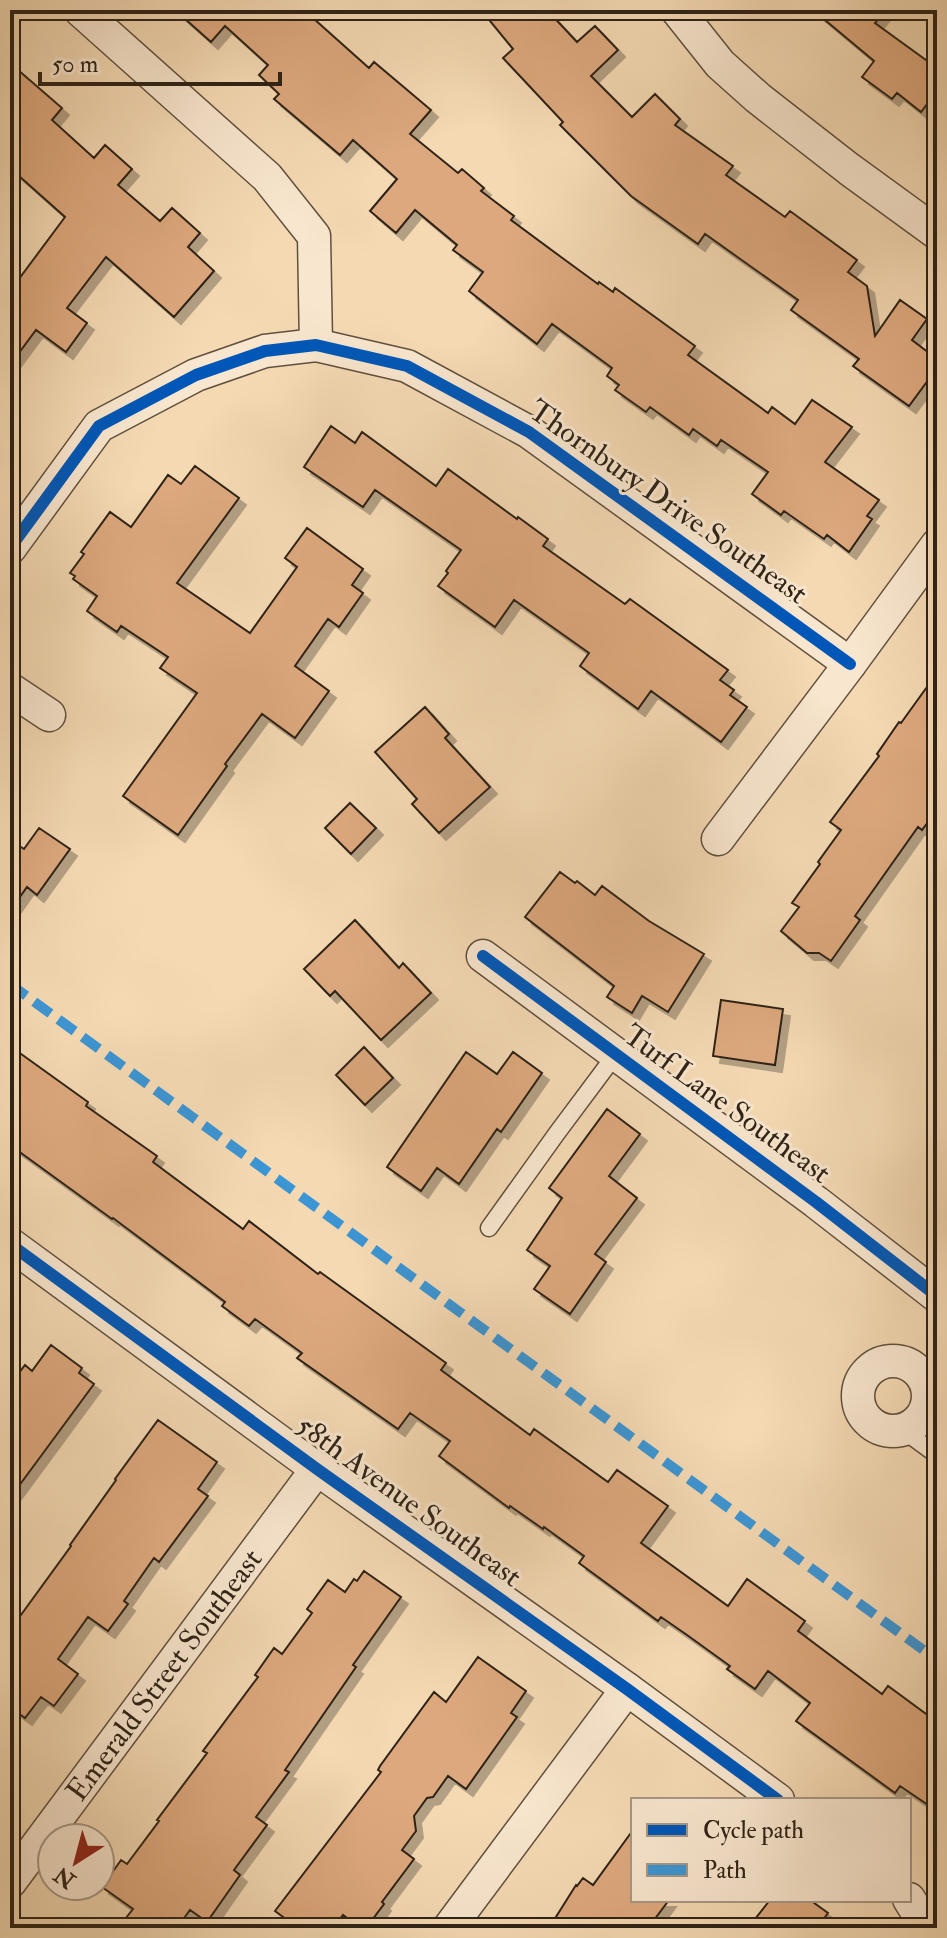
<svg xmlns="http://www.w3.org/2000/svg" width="947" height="1938" viewBox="0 0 947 1938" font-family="'IM FELL Double Pica',serif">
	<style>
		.building { fill: #dda87d; stroke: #2e2317; stroke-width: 2; filter: url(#shadow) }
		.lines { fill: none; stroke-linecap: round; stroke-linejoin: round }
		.lane-casing { stroke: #60503e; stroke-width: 19 }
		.street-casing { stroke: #60503e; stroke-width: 35 }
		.lane { stroke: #f8e6ce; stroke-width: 16 }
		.street { stroke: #f8e6ce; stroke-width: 32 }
		.quiet { stroke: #3c95d4; stroke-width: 10; stroke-dasharray: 20 10; stroke-linecap: butt }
		.cycleway-casing { stroke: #f8e6ce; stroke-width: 17 }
		.cycleway { stroke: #0057b8; stroke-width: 12 }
		.labels { text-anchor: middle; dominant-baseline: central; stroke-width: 6; stroke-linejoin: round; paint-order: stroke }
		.street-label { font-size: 30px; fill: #2e2317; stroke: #f8e6ce }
	</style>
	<defs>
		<filter id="shadow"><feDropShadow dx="7" dy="7" stdDeviation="0" flood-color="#0004"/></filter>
	</defs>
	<rect width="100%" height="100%" fill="#f4d9b3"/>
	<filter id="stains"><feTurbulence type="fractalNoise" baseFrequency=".0025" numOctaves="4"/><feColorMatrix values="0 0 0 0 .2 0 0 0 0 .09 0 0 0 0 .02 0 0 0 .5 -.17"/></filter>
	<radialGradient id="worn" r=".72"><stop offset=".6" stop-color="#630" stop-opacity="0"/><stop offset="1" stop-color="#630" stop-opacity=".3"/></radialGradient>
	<!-- building -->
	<path class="building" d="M 175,10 L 304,10 L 369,68 L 374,62 L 431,110 L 410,134 L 458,173 L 462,169 L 484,188 L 481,191 L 514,216 L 511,220 L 561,257 L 598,284 L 599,282 L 613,292 L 615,288 L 695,346 L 688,355 L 768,413 L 772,407 L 795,424 L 812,400 L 852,427 L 825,462 L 879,500 L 867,516 L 872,519 L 849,552 L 827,535 L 824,539 L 784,511 L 781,515 L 752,494 L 768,472 L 721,440 L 717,446 L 693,429 L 689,435 L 650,407 L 646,412 L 615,390 L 619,385 L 607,376 L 612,368 L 552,324 L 537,344 L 511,324 L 469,291 L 483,272 L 453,250 L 457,245 L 415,210 L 396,233 L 370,211 L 397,179 L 353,140 L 340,155 L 274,99 L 279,94 L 259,75 L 268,65 L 225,26 L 211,42 Z
		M 481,10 L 547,10 L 577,42 L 595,26 L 618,50 L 591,76 L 632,117 L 655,94 L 680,119 L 675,125 L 733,166 L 726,175 L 785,217 L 790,211 L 857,260 L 848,272 L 867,286 L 875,336 L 900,300 L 927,319 L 912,340 L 937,359 L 937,368 L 909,406 L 853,366 L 859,359 L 791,310 L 798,300 L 705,234 L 698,244 L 631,196 L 560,125 L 563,122 L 503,58 L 513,49 Z
		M 813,10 L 886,10 L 875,23 L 937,68 L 937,91 L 921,112 L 897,93 L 892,99 L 862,77 L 874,61 Z
		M 10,63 L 62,108 L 52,120 L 94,158 L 105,145 L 132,169 L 118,185 L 160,221 L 172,208 L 200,233 L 188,247 L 214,271 L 174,317 L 106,257 L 67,308 L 87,323 L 66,352 L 36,330 L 10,365 L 10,291 L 65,217 L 10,168 Z
		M 331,426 L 355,443 L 362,432 L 436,486 L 448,469 L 517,519 L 518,517 L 548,539 L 543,546 L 625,604 L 630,599 L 728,670 L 720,680 L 734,690 L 730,695 L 747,707 L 721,742 L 651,691 L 638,709 L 580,666 L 589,653 L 514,600 L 495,627 L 438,586 L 448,573 L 446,571 L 461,550 L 375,490 L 363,507 L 304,467 Z
		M 195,466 L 239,498 L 177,583 L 250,633 L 297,567 L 285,558 L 307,528 L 363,569 L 352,585 L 363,593 L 339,627 L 328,619 L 295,666 L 329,691 L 295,738 L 262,714 L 225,764 L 227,766 L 178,835 L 123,796 L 197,693 L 160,668 L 168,657 L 121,626 L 117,632 L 87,611 L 97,596 L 73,579 L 75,576 L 70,573 L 84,554 L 81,552 L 110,512 L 131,527 L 168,475 L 181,484 Z
		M 937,673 L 937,810 L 922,830 L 918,827 L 855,916 L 860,920 L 831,961 L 819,953 L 807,953 L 781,931 L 799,907 L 792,903 L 820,864 L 818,862 L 841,830 L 830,822 L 879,756 L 877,754 L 899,722 L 901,723 Z
		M 425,707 L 449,734 L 445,738 L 490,787 L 439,833 L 412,804 L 417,799 L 375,752 Z
		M 350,803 L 376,828 L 351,854 L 325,828 Z
		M 39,828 L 70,849 L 37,895 L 27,887 L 10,911 L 10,840 L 24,849 Z
		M 560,872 L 575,883 L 577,881 L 595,895 L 602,886 L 649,921 L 704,954 L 668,1012 L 642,996 L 632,1013 L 607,997 L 614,986 L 525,917 Z
		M 355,920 L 399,968 L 403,963 L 431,993 L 381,1040 L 335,991 L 330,996 L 304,969 Z
		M 721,1000 L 783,1009 L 775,1065 L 713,1056 Z
		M 10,1046 L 88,1102 L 86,1106 L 157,1156 L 153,1162 L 243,1229 L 249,1221 L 318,1274 L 320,1272 L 446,1363 L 441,1370 L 530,1435 L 534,1429 L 608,1482 L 617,1470 L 668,1506 L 641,1543 L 728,1606 L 747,1579 L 805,1621 L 798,1631 L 882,1694 L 888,1686 L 937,1722 L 937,1811 L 900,1786 L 895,1793 L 796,1721 L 810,1703 L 768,1671 L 755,1689 L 727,1669 L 730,1666 L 687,1635 L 661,1617 L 658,1621 L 579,1563 L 584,1556 L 544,1527 L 543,1529 L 510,1506 L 509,1508 L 439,1456 L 450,1441 L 410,1413 L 398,1429 L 297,1358 L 302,1353 L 255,1319 L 249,1326 L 222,1306 L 225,1302 L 204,1286 L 113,1218 L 112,1219 L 10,1145 Z
		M 364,1047 L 393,1078 L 365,1105 L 336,1075 Z
		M 466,1052 L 497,1074 L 513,1052 L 542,1073 L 501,1132 L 497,1129 L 459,1184 L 437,1168 L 421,1191 L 387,1167 Z
		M 607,1109 L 640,1134 L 609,1176 L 637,1198 L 595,1254 L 606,1262 L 570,1314 L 534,1289 L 550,1266 L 527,1250 L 562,1198 L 549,1188 Z
		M 51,1345 L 82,1368 L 79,1373 L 94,1384 L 10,1498 L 10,1385 L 25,1365 L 32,1371 Z
		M 158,1420 L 217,1462 L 198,1489 L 208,1496 L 159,1562 L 154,1558 L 124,1601 L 128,1604 L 108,1631 L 88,1617 L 58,1659 L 78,1674 L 54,1706 L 41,1697 L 25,1718 L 10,1707 L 10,1630 L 71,1546 L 70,1545 L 116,1480 L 115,1479 Z
		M 364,1571 L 401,1597 L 353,1665 L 356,1667 L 285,1770 L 289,1772 L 256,1817 L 267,1825 L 234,1870 L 240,1875 L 207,1922 L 190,1910 L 177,1928 L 118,1928 L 133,1909 L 102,1887 L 121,1860 L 127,1864 L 159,1821 L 157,1820 L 207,1753 L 203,1751 L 258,1677 L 255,1675 L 274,1648 L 282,1654 L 312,1613 L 307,1609 L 328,1580 L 345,1592 L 354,1579 L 357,1581 Z
		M 478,1657 L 526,1691 L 511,1713 L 517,1717 L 466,1789 L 448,1776 L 433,1797 L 427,1798 L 414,1816 L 416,1831 L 402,1850 L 414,1859 L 382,1902 L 384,1904 L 366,1928 L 360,1928 L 343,1915 L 333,1928 L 298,1928 L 275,1911 L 381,1772 L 378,1770 L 380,1766 L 434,1692 L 446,1702 Z
		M 633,1830 L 633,1900 L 669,1900 L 648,1928 L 549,1928 L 576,1885 L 577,1886 L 583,1878 L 593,1885 Z
		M 770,1900 L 810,1900 L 828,1913 L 817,1928 L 748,1928 Z"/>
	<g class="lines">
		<!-- lane casing -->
		<g class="lane-casing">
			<path id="lane" d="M 489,1228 L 557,1133 L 616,1054
				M 903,1430 L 937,1455"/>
		</g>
		<!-- street casing -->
		<g class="street-casing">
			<g id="street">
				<path d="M 80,10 L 267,177 L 314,236 L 316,345"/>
				<path d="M 677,10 L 720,64 L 758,98 L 849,169 L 937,233"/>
				<path d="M 10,548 L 99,426 L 196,375 L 265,351 L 316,345 L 407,366 L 529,432 L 850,664"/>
				<path d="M 10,689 L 49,715"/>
				<path d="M 718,839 L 850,664 L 937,545"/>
				<path d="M 483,956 L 816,1202 L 937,1296"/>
				<path d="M 10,1244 L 317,1469 L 627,1689 L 778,1800"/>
				<circle cx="893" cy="1396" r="35"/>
				<path id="s1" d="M 10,1882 L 317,1469"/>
				<path d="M 909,1899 L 919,1915 L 917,1928"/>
				<path d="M 449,1928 L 627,1689"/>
			</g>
		</g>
		<!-- lane -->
		<use href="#lane" class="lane"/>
		<!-- street -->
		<use href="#street" class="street"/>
		<!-- quiet -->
		<path class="quiet" d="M 10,984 L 937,1660"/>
		<!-- cycleway casing -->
		<g class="cycleway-casing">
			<path id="cycleway" d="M 10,548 L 99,426 L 196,375 L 265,351 L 316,345 L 407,366 L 529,432 L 850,664
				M 483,956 L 816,1202 L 937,1296
				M 10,1244 L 317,1469 L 627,1689 L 778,1800"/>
		</g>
		<!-- cycleway -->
		<use href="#cycleway" class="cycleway"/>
	</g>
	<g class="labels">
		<!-- street labels -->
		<g class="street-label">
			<text transform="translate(668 502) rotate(35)">Thornbury Drive Southeast</text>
			<text transform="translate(727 1104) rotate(36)">Turf Lane Southeast</text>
			<text transform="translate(409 1501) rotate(36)">58th Avenue Southeast</text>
			<text stroke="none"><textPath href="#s1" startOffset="258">Emerald Street Southeast</textPath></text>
		</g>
	</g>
	<!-- margin -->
	<rect width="947" height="1938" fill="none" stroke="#f4d9b3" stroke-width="40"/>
	<rect x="12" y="12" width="923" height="1914" fill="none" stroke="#2e2317" stroke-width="4"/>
	<rect x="20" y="20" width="907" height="1898" fill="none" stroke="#2e2317" stroke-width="2"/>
	<!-- legend -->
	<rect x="631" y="1798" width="280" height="104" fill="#f8e6ce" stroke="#a79885" stroke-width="2"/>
	<rect x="647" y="1824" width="40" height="12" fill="#0057b8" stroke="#a79885" stroke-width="2"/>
	<text x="703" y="1838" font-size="24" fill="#2e2317">Cycle path</text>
	<rect x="647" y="1864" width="40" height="12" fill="#3c95d4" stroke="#a79885" stroke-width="2"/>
	<text x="703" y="1878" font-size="24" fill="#2e2317">Path</text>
	<!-- north arrow -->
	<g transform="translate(76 1862) rotate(216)"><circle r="38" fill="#f8e6ce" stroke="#a79885" stroke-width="2"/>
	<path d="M0-6L14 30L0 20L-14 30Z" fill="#8f2418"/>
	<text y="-12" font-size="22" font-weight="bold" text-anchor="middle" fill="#2e2317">N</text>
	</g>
	<!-- scale -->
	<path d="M40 72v12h240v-12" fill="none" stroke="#2e2317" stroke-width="4"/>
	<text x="52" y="72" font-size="24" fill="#2e2317" stroke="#f8e6ce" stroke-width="6" paint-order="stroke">50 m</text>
	<rect width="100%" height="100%" filter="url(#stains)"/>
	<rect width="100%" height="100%" fill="url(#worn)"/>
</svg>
